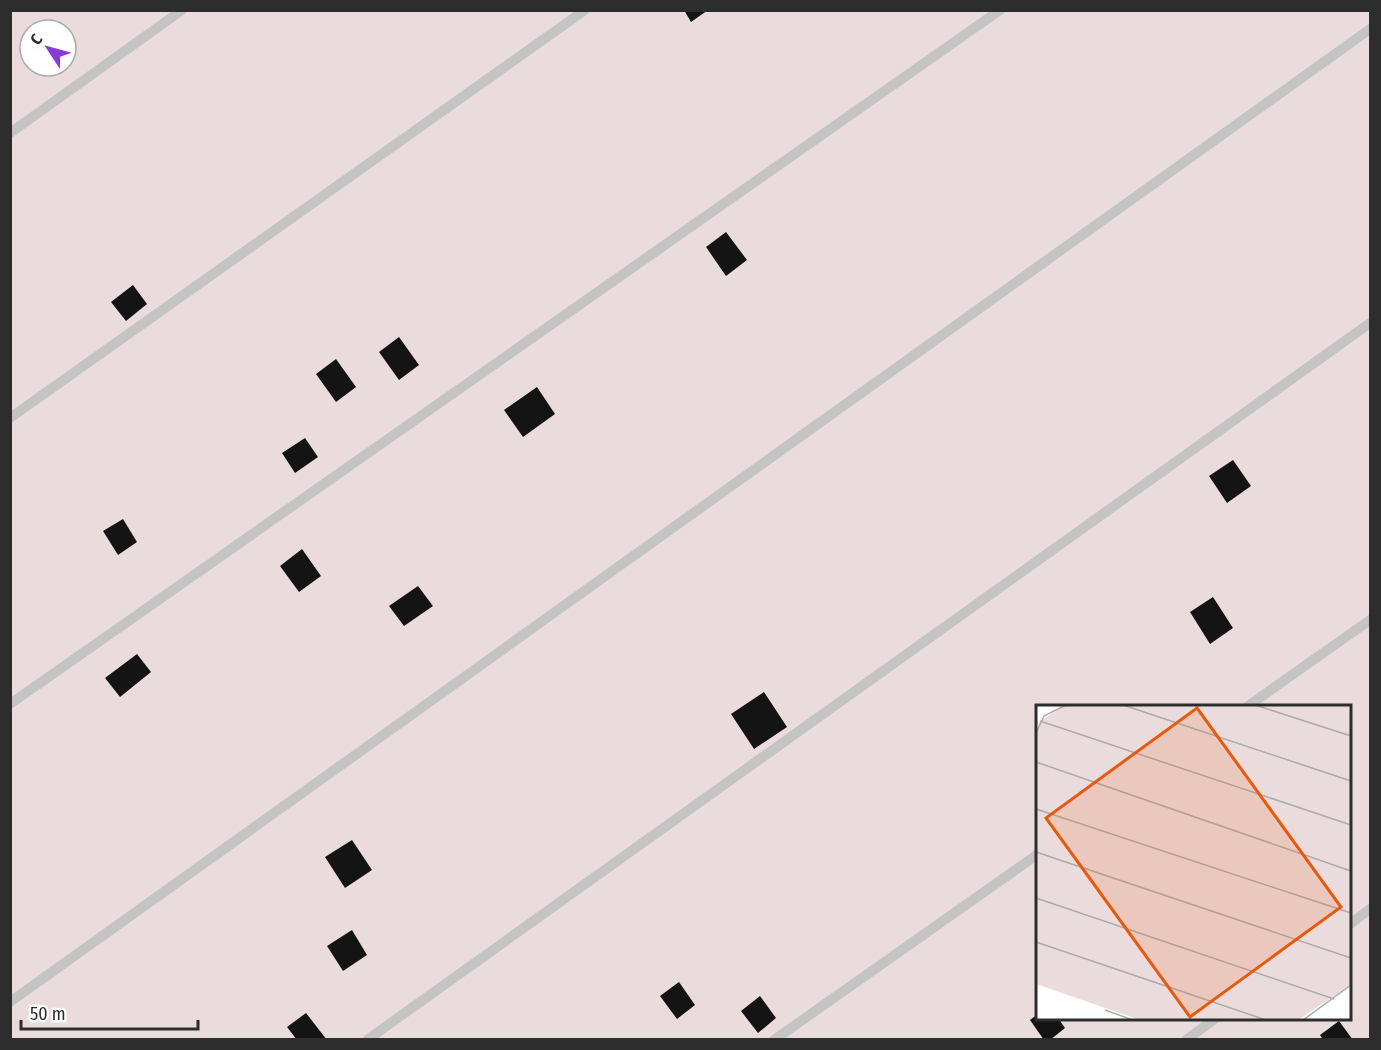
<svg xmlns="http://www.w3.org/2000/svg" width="1381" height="1050" viewBox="0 0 1381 1050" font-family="'Fira Sans Condensed',sans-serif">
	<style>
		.green { fill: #eadcdc; fill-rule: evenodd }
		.building { fill: #141414 }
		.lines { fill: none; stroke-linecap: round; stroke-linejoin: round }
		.service { stroke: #c4c4c4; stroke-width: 10 }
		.inset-road { fill: none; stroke: #ababab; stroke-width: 1.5 }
		.view { fill: #e8590c; fill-opacity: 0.15; stroke: #e8590c; stroke-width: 3 }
		.inset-edge { fill: none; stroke: #2d2d2d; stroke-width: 3 }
	</style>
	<rect width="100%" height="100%" fill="#fff"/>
	<!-- green -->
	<path class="green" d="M 10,11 L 1370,11 L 1370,1039 L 11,1039 ZM 30,30 L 66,30 L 66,66 L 30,66 ZM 1038,706 L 1350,706 L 1350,1018 L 1038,1018 Z"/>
	<!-- building -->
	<path class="building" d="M 684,10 L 708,10 L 691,22 Z
		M 726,232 L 747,260 L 726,276 L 706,247 Z
		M 133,285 L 147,304 L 126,321 L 111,302 Z
		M 399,337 L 419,365 L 399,380 L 379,352 Z
		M 336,359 L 356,387 L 336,402 L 316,374 Z
		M 537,387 L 555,414 L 523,437 L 504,410 Z
		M 305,438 L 318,457 L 295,473 L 282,453 Z
		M 1233,460 L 1251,486 L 1227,503 L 1209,476 Z
		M 123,519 L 137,542 L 118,555 L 103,531 Z
		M 302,549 L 321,576 L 299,592 L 280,566 Z
		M 418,586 L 433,606 L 404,626 L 389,606 Z
		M 1213,597 L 1233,628 L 1210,644 L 1190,612 Z
		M 137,654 L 151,672 L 120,697 L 105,678 Z
		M 764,692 L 787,727 L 754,749 L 731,714 Z
		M 352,840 L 372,870 L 345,888 L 325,857 Z
		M 352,930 L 367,955 L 343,971 L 327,946 Z
		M 679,982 L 695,1005 L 677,1019 L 660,996 Z
		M 760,996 L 776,1018 L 758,1033 L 741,1011 Z
		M 306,1013 L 327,1040 L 297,1040 L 287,1027 Z
		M 1038,1014 L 1038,1018 L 1058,1018 L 1065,1028 L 1050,1040 L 1044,1040 L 1030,1020 Z
		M 1339,1021 L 1353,1040 L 1323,1040 L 1320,1035 Z"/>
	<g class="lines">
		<!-- service -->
		<path class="service" d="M 10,133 L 182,10
			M 10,418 L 585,10
			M 10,704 L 1000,10
			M 1248,706 L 1370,620
			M 1350,924 L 1370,909
			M 10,1002 L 1370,29
			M 367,1040 L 1370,323
			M 774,1040 L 1038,854
			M 1186,1040 L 1216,1018"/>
	</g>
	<!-- overview -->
	<g transform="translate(1036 705)">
		<rect width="315" height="315" fill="#fff"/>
		<path d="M 30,0 L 315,0 L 315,280 L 262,315 L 104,315 L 0,279 L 0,28 L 4,16 Z" fill="#eadcdc"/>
		<path class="inset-road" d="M 87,0 L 315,76M 219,0 L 315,31M 4,16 L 315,120M 0,28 L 8,11 L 30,0M 0,57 L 315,166M 0,104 L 315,208M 0,147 L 315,253M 0,193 L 298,294M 0,237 L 230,315M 69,305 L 97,315M 267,315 L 315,280"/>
		<path class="view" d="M 161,3 L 305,202 L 154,312 L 10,113 Z"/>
		<rect width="315" height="315" class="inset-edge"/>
	</g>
	<!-- border -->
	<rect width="1381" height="1050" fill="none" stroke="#2d2d2d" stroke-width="24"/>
	<!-- north arrow -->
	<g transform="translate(48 48) rotate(306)"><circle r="28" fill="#ffffff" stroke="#ababab" stroke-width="1.5"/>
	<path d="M0-4.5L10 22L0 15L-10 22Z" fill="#883bd9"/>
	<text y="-9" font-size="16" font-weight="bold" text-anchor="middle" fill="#2d2d2d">С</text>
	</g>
	<!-- scale -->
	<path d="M21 1020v9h177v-9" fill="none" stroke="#2d2d2d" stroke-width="3"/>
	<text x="30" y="1020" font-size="18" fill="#2d2d2d" stroke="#ffffff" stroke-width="4.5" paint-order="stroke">50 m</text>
</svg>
